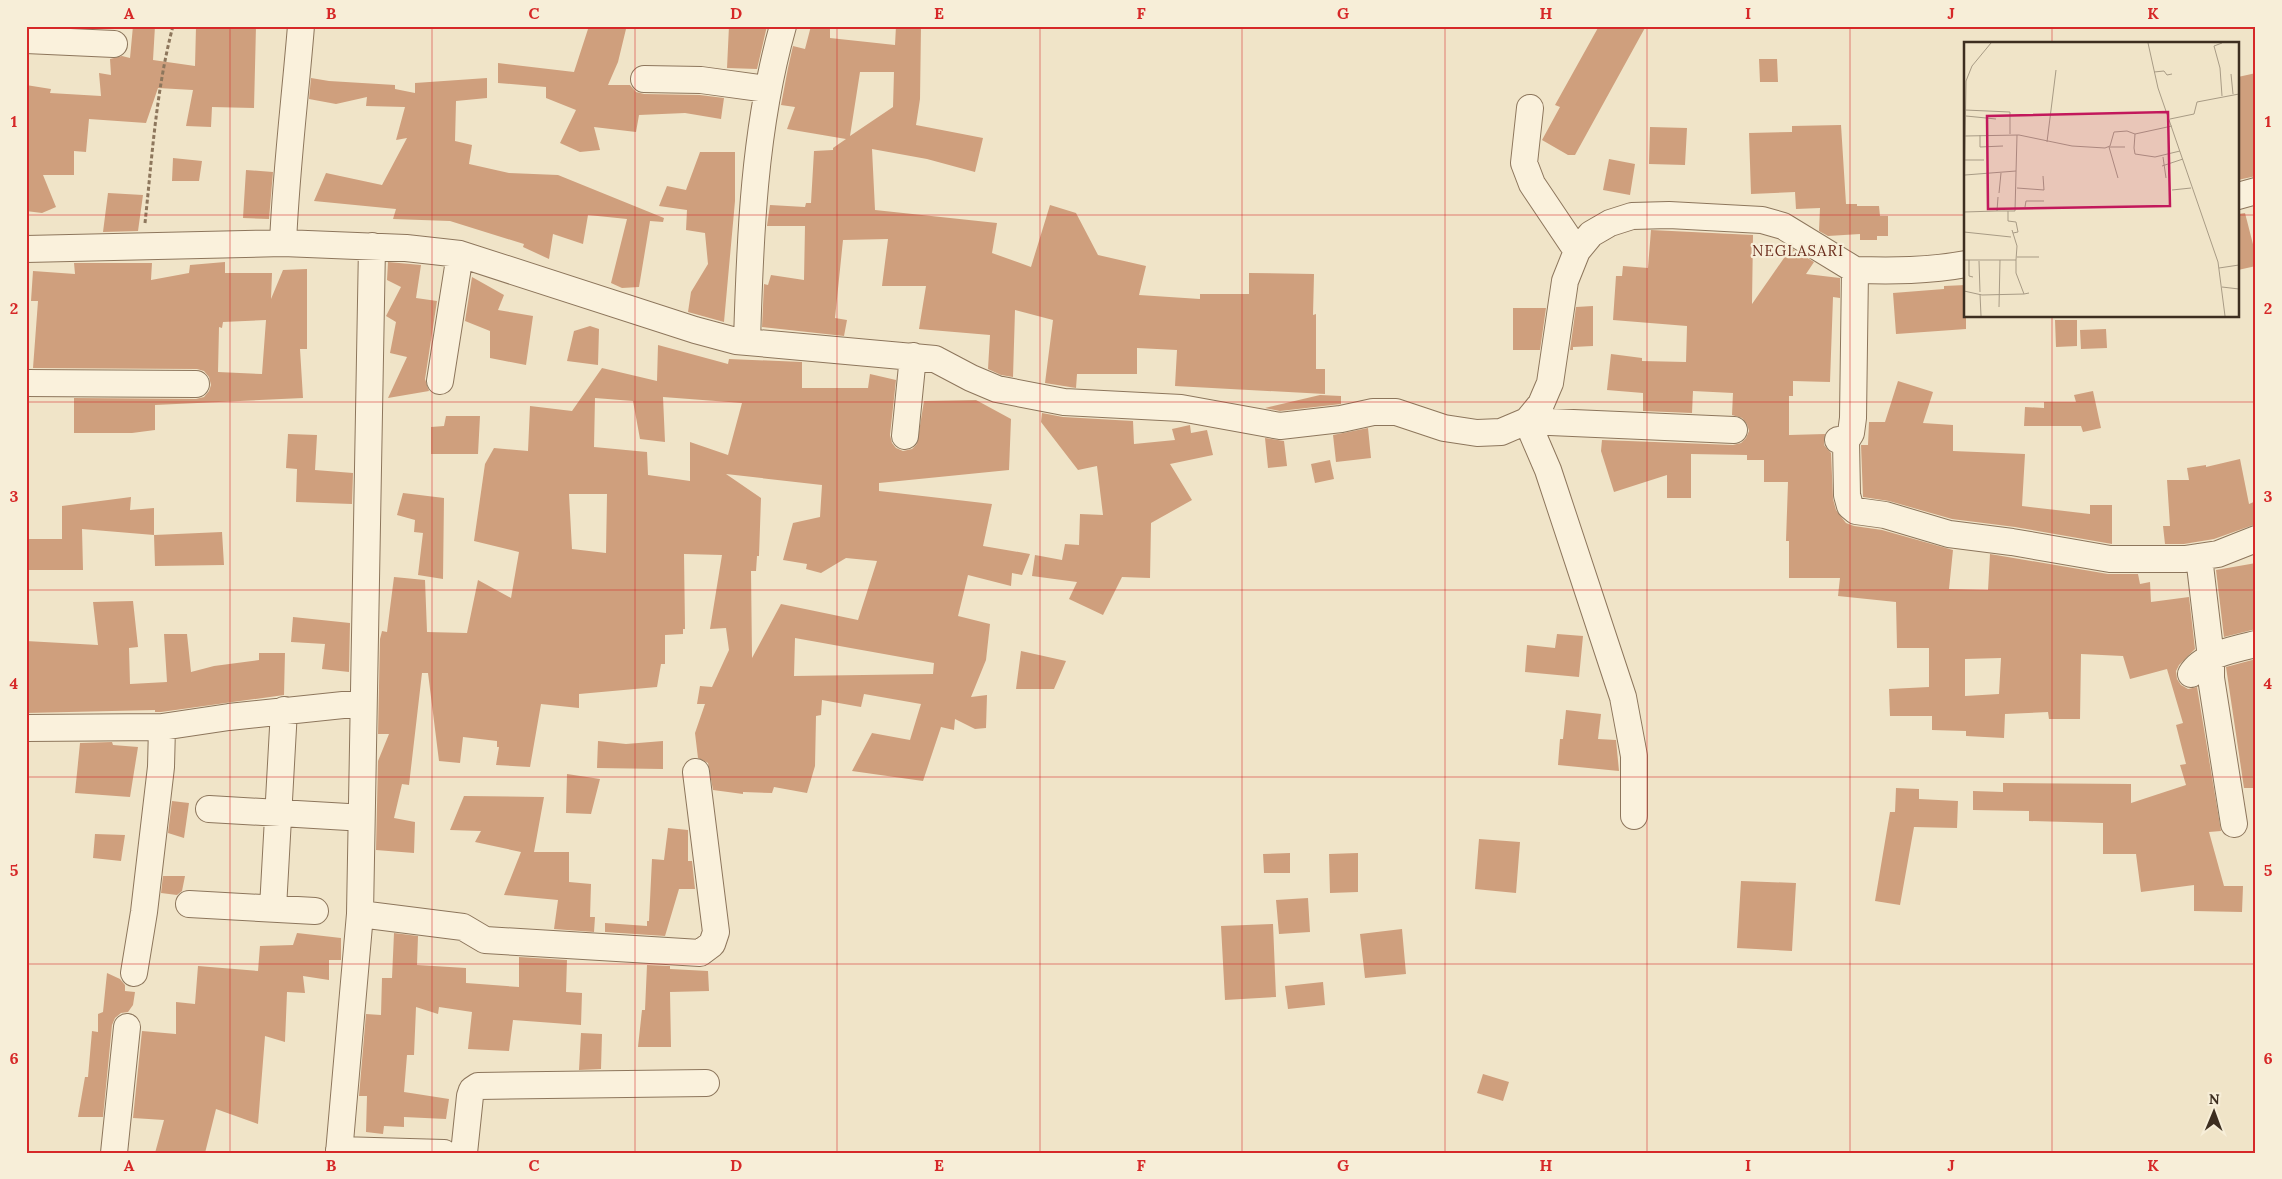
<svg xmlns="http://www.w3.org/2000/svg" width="2282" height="1179" viewBox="0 0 2282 1179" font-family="Lora,serif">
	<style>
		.building { fill: #cf9f7d; fill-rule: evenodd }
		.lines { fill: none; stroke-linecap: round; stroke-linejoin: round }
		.minor-casing { stroke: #8d765c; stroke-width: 28 }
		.path { stroke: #8d765c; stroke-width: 3; stroke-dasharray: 4 2.5; stroke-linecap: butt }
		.minor { stroke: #faf1dc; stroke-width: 26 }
		.grid { fill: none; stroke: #d62828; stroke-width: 1; stroke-opacity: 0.55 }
		.labels { text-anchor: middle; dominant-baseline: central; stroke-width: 4.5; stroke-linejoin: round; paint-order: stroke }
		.quarter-label { font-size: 15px; letter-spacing: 1px; fill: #6b2e1e; stroke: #f7eed8 }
		.inset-road { fill: none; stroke: #a89b85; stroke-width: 1 }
		.view { fill: #c2185b; fill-opacity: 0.15; stroke: #c2185b; stroke-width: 2.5 }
		.inset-edge { fill: none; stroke: #3d2e20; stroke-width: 2.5 }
		.neatline { fill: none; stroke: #d62828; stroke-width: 2 }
		.grid-label { font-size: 16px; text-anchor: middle; font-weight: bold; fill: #d62828 }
	</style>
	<rect width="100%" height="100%" fill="#f0e4c8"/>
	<!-- building -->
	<path class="building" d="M 133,26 L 155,26 L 153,60 L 195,66 L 196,27 L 256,26 L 254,108 L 212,107 L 211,127 L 186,126 L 193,90 L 158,88 L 146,123 L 89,119 L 86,152 L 74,151 L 74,175 L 43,175 L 56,207 L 42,213 L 26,211 L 26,135 L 29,107 L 26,106 L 26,85 L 51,89 L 50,93 L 101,96 L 99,73 L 111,75 L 110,59 L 122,56 L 130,58 Z
		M 589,26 L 626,29 L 618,62 L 608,85 L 630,85 L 636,92 L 644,94 L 700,95 L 724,98 L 721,119 L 685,113 L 639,115 L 636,132 L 594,127 L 600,150 L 580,152 L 560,143 L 576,110 L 546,98 L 546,87 L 498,83 L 498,63 L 574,72 Z
		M 729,26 L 767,26 L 757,69 L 727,68 Z
		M 811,26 L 830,26 L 830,38 L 895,45 L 896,26 L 921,26 L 920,99 L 916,125 L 983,138 L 975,172 L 927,159 L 872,149 L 875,210 L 997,223 L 992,253 L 1031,267 L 1050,205 L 1076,213 L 1098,255 L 1146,266 L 1139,295 L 1200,299 L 1200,294 L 1249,294 L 1249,273 L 1314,274 L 1313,315 L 1316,314 L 1316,369 L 1325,369 L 1325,394 L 1175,386 L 1177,350 L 1137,348 L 1137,374 L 1077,374 L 1076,388 L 1045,383 L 1053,320 L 1015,310 L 1013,377 L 1001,375 L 988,369 L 990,335 L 919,329 L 926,286 L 882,286 L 888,239 L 843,240 L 835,318 L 847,320 L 844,336 L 762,327 L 764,284 L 768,285 L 771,275 L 804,280 L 805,226 L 767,226 L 770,205 L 805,207 L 806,203 L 811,203 L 814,151 L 833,150 L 833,148 L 846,139 L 787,129 L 795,107 L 781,105 L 788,68 L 793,46 L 805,49 ZM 860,72 L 894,72 L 893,107 L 850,136 Z
		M 1599,26 L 1646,26 L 1575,155 L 1568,155 L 1542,140 L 1560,107 L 1555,105 Z
		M 1759,59 L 1777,59 L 1778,82 L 1760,82 Z
		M 2256,73 L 2256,176 L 2238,180 L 2238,77 Z
		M 311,78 L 329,81 L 395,85 L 395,89 L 415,93 L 415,83 L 487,78 L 487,98 L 456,101 L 455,141 L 472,145 L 469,164 L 509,173 L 558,175 L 664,218 L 663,222 L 650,221 L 639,287 L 622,288 L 611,283 L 627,219 L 588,215 L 583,244 L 553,234 L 549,259 L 523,247 L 524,244 L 450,221 L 393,219 L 396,209 L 314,201 L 326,173 L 382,185 L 407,138 L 396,140 L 405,107 L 366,106 L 367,97 L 336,104 L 309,99 Z
		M 1841,125 L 1846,204 L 1857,204 L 1857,206 L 1879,206 L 1880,216 L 1888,216 L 1888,236 L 1877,236 L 1877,240 L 1860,240 L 1860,234 L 1828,236 L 1819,231 L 1820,208 L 1796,209 L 1795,192 L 1751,194 L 1749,133 L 1792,132 L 1792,126 Z
		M 1650,127 L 1687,128 L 1685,165 L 1649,164 Z
		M 700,152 L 735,152 L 735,201 L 724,322 L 688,312 L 691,292 L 708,264 L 705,233 L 686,230 L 687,210 L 659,206 L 667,186 L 686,190 Z
		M 173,158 L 202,161 L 199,181 L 172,181 Z
		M 1609,159 L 1635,164 L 1630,195 L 1603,190 Z
		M 246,170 L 273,172 L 269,219 L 243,218 Z
		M 108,193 L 143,195 L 138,231 L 103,232 Z
		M 2245,213 L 2256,256 L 2256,266 L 2238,270 L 2238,214 Z
		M 1651,230 L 1753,235 L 1752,304 L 1791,248 L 1814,262 L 1806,274 L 1840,278 L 1840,298 L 1833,297 L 1830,382 L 1793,381 L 1793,396 L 1789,396 L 1789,435 L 1825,434 L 1824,445 L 1831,453 L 1833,499 L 1836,510 L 1846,523 L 1854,526 L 1882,530 L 1953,550 L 1949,589 L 1988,590 L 1990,554 L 2108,574 L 2138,574 L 2140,584 L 2150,582 L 2151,602 L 2189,597 L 2195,649 L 2179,665 L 2176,671 L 2177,679 L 2181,685 L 2188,689 L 2197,687 L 2221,831 L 2209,832 L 2224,886 L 2243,886 L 2242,912 L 2194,911 L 2194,885 L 2141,892 L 2136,854 L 2103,854 L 2103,823 L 2029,821 L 2029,811 L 1973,810 L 1973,791 L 2003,792 L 2003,783 L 2131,784 L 2131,803 L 2186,785 L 2180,765 L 2186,764 L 2176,725 L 2183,723 L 2167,669 L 2130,679 L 2123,656 L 2081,654 L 2080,719 L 2049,719 L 2048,712 L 2005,714 L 2004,738 L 1966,736 L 1966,731 L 1932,730 L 1932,716 L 1890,716 L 1889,689 L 1929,687 L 1929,648 L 1897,648 L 1896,602 L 1838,596 L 1840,578 L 1789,578 L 1789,541 L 1786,541 L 1788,482 L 1764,482 L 1764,460 L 1747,460 L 1747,455 L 1691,454 L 1691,498 L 1667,498 L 1667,475 L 1614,492 L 1601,451 L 1602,440 L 1733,445 L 1741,443 L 1746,438 L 1749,431 L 1747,424 L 1742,418 L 1732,415 L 1733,393 L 1693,391 L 1692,413 L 1643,411 L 1643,393 L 1607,390 L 1611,354 L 1642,358 L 1642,361 L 1686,362 L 1687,326 L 1613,320 L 1616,276 L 1622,276 L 1623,266 L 1648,268 ZM 2001,658 L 1999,694 L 1965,696 L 1965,659 Z
		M 388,262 L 421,265 L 416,298 L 437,301 L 425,379 L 429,391 L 388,398 L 407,357 L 390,353 L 396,322 L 386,316 L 401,287 L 387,280 Z
		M 133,263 L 152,263 L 151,280 L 189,273 L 190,265 L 225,262 L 225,273 L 272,273 L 271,299 L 283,270 L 307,269 L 307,349 L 300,349 L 303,398 L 155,405 L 155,430 L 132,433 L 74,433 L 74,398 L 196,399 L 204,397 L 209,391 L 211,385 L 209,377 L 204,371 L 197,369 L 33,368 L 38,301 L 31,301 L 33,271 L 75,274 L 74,263 ZM 266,320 L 262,374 L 218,372 L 219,327 L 222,328 L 223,322 Z
		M 472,277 L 504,295 L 498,310 L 533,316 L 526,365 L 490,358 L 490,331 L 465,321 Z
		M 1966,285 L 1966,329 L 1896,334 L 1893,293 L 1944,289 L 1944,286 Z
		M 1593,306 L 1593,346 L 1573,347 L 1573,350 L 1570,350 L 1576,307 Z
		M 1513,308 L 1546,308 L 1540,350 L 1513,350 Z
		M 2055,320 L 2077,320 L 2077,346 L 2056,347 Z
		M 590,326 L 599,329 L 598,365 L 567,361 L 574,331 Z
		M 2106,329 L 2107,348 L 2081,349 L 2080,330 Z
		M 658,345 L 728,364 L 729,359 L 802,362 L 802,388 L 868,388 L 870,374 L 896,380 L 890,435 L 892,443 L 896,448 L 903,451 L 912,449 L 917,444 L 924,401 L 976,400 L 1011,419 L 1009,470 L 879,483 L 879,491 L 992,504 L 983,546 L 1030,554 L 1022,575 L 1012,573 L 1011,586 L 968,575 L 958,616 L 990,624 L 986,660 L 971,697 L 987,695 L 986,728 L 975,729 L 955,719 L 954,730 L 941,727 L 923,781 L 852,771 L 872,733 L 910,740 L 921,704 L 864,694 L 861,707 L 822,700 L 821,715 L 816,716 L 815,766 L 807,793 L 774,787 L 772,793 L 743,792 L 743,794 L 713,790 L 708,763 L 698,758 L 695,733 L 705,704 L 697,704 L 700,686 L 712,687 L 729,650 L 726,628 L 710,629 L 722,555 L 684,554 L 685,629 L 683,629 L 683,634 L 665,635 L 665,664 L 661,664 L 657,687 L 579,694 L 579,708 L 541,704 L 530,767 L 496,765 L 499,747 L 497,747 L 497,741 L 463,737 L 460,763 L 439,761 L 428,673 L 422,673 L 409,785 L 402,784 L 394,818 L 415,822 L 414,853 L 376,850 L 378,761 L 389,734 L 378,734 L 380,639 L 382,631 L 387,632 L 394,577 L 425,580 L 427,632 L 467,633 L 478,580 L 511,598 L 519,552 L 474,541 L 485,464 L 494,448 L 528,451 L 530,406 L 572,411 L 602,368 L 657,381 ZM 663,397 L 742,403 L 728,455 L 690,442 L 690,481 L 648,475 L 647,452 L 594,447 L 595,398 L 633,401 L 640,439 L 665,442 ZM 726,474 L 822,485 L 820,517 L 793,523 L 783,560 L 807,564 L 806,569 L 821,573 L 846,558 L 877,561 L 858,620 L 781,604 L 752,658 L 751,571 L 756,571 L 757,556 L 759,556 L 761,498 ZM 569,494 L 607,494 L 606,553 L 572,549 ZM 795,638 L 934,663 L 933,674 L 794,676 Z
		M 1898,381 L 1933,392 L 1923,423 L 1953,425 L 1953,451 L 2025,454 L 2022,506 L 2090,514 L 2090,505 L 2112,505 L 2112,544 L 2015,527 L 1952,519 L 1889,501 L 1863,497 L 1861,445 L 1868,445 L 1869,422 L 1885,422 Z
		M 2093,391 L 2101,428 L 2083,432 L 2081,426 L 2024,426 L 2025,407 L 2044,408 L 2044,402 L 2076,402 L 2074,395 Z
		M 1320,395 L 1341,396 L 1341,404 L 1280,411 L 1265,408 Z
		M 1042,413 L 1063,417 L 1133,421 L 1134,444 L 1175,440 L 1172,429 L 1190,425 L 1191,433 L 1207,430 L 1213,455 L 1170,464 L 1192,500 L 1151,523 L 1150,578 L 1122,577 L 1103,615 L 1069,599 L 1077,582 L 1032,576 L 1035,555 L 1062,560 L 1065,544 L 1079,545 L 1080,514 L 1103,515 L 1097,466 L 1078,470 L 1041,422 Z
		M 446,416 L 480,416 L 478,454 L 431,454 L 431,427 L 444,426 Z
		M 1368,428 L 1371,458 L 1336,462 L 1333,435 Z
		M 288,434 L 317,435 L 315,470 L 353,473 L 352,504 L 296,502 L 297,469 L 286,468 Z
		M 1265,438 L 1284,441 L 1287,466 L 1268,468 Z
		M 2240,459 L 2249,504 L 2256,501 L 2256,524 L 2214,539 L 2184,544 L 2165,544 L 2163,526 L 2170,526 L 2167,480 L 2189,480 L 2187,468 L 2206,465 L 2206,467 Z
		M 1330,460 L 1334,479 L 1315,483 L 1311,464 Z
		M 403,493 L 444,498 L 443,579 L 418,575 L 423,533 L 414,532 L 415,520 L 397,515 Z
		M 131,497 L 130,510 L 154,508 L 154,535 L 82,529 L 83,570 L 26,570 L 26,539 L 62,539 L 62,506 Z
		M 222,532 L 224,565 L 155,566 L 154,535 Z
		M 2256,563 L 2256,629 L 2224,637 L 2216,570 Z
		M 133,601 L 138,647 L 129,648 L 130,684 L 167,682 L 164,634 L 187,634 L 191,672 L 214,666 L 259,660 L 259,653 L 285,653 L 284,695 L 161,712 L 155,712 L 155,710 L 26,713 L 26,641 L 98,645 L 93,602 Z
		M 293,617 L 350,623 L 349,672 L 322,669 L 325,644 L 291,642 Z
		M 1557,634 L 1583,636 L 1579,677 L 1525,672 L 1527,645 L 1555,648 Z
		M 1021,651 L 1066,661 L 1054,689 L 1016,689 Z
		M 2256,659 L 2256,788 L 2244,788 L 2226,667 Z
		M 1566,710 L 1601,714 L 1598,739 L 1616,740 L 1619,771 L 1558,765 L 1560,739 L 1563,739 Z
		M 598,741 L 626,744 L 663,741 L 663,769 L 597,768 Z
		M 112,742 L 113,745 L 138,747 L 130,797 L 75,793 L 80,743 Z
		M 567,774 L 600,779 L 591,814 L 566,813 Z
		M 1896,788 L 1919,789 L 1919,799 L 1958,801 L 1957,828 L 1914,827 L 1900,905 L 1875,901 L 1890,812 L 1895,812 Z
		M 464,796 L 544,797 L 534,852 L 569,852 L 569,882 L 591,884 L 590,917 L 595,917 L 594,932 L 554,929 L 558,900 L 504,895 L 521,852 L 475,842 L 481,831 L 450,830 Z
		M 172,801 L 189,803 L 184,838 L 168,833 Z
		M 668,828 L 688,830 L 688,861 L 692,861 L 695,889 L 679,889 L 665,936 L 605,932 L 605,923 L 647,926 L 647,921 L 649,921 L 652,859 L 664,860 Z
		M 95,834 L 125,835 L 121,861 L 93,858 Z
		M 1479,839 L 1520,842 L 1516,893 L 1475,889 Z
		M 1290,853 L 1290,873 L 1264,873 L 1263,854 Z
		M 1358,853 L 1358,892 L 1330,893 L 1329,854 Z
		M 163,876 L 185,876 L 182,891 L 177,895 L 161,893 Z
		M 1741,881 L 1796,883 L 1792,951 L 1737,948 Z
		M 1308,898 L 1310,932 L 1279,934 L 1276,900 Z
		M 1273,924 L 1276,997 L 1225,1000 L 1221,926 Z
		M 1402,929 L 1406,974 L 1365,978 L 1360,934 Z
		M 297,933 L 341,938 L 341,960 L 329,960 L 329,980 L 303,976 L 305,993 L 287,992 L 285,1042 L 265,1036 L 258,1124 L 216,1109 L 205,1153 L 155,1153 L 164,1120 L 133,1118 L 142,1031 L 176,1034 L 176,1002 L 195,1004 L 198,966 L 258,971 L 260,946 L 293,945 Z
		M 394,933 L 418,936 L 417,965 L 466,968 L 466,983 L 519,987 L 519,957 L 567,960 L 566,992 L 582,993 L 581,1025 L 513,1020 L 509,1051 L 468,1049 L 472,1012 L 439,1007 L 438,1014 L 416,1007 L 414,1055 L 407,1055 L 404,1092 L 449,1099 L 446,1119 L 404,1117 L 404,1127 L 384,1126 L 383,1134 L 366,1132 L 367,1096 L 359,1096 L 366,1014 L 381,1015 L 382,978 L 392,978 Z
		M 647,965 L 670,966 L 670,969 L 708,971 L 709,991 L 670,992 L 671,1047 L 638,1047 L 642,1010 L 645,1010 Z
		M 107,973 L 120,979 L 125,985 L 125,991 L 135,992 L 133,1005 L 128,1012 L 121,1013 L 115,1018 L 112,1025 L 103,1117 L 78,1117 L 85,1077 L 88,1077 L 92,1031 L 98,1032 L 98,1014 L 103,1012 Z
		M 1323,982 L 1325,1005 L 1288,1009 L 1285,986 Z
		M 581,1033 L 602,1034 L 601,1069 L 579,1070 Z
		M 1483,1074 L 1509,1082 L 1503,1101 L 1477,1093 Z"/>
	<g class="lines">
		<!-- minor casing -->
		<g class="minor-casing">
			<path id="minor" d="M 26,40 L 114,44
				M 644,79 L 701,80 L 767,89
				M 1530,108 L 1524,163 L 1532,184 L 1577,251
				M 2238,196 L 2256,191
				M 283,243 C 286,171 295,99 301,26
				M 26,249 L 283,243 L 406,248 L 460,254 L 695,330 L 736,341 L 935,359 L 971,378 L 997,389 L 1064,402 L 1181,408 L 1280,426 L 1341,419 L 1373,412 L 1396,412 L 1444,428 L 1477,433 L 1501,432 L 1527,421 L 1541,404 L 1550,383 L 1565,281 L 1577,251 L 1591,234 L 1610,223 L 1632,216 L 1669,215 L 1762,220 L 1783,226 L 1855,270 L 1853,418 L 1851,433 L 1846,441 L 1838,440
				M 1855,270 C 1892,271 1929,271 1966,264
				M 747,342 C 750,237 754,129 783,26
				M 440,381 L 460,254
				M 26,383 L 196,384
				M 905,436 L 913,356
				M 1846,441 L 1847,495 L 1850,506 L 1856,511 L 1885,515 L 1949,534 L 2012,542 L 2110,559 L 2185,559 L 2218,554 L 2256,539
				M 2199,557 L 2211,658 L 2211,678 L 2234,824
				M 2191,674 C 2202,655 2235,649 2256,644
				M 26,728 L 162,727 L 229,717 L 362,703
				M 209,809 L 348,817
				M 1634,816 L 1634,756 L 1623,697 L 1548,470 L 1527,421 L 1734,430
				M 189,904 L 315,911
				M 273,908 L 284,710
				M 360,914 L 463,927 L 485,940 L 700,953 L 712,944 L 716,932 L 696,772
				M 134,973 L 144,912 L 161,767 L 162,727
				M 339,1150 L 444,1153
				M 114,1153 L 127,1027
				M 339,1153 L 360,914 L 372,246
				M 464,1153 L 470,1096 L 472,1090 L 478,1086 L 706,1083"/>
		</g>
		<!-- path -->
		<path class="path" d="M 145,223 C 152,158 156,90 173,26"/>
		<!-- minor -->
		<use href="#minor" class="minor"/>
	</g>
	<!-- grid -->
	<path class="grid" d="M 230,26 L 230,1153M 432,26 L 432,1153M 635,26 L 635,1153M 837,26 L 837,1153M 1040,26 L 1040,1153M 1242,26 L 1242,1153M 1445,26 L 1445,1153M 1647,26 L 1647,1153M 1850,26 L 1850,1153M 2052,26 L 2052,44M 26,215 L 1966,215M 2238,215 L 2256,215M 2052,316 L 2052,1153M 26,402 L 2256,402M 26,590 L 2256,590M 26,777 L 2256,777M 26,964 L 2256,964"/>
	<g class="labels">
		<!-- quarter labels -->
		<g class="quarter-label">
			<text x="1798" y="250">NEGLASARI</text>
		</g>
	</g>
	<!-- overview -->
	<g transform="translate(1964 42)">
		<rect width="275" height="275" fill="#f0e4c8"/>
		<path class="inset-road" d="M 184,1 L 194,46 L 254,220 L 261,274M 190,30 L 200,29 L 203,33 L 208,32M 267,32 L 269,52M 258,54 L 256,26 L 250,4 L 258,1M 1,68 L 46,70 L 46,92M 2,74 L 32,77M 206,77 L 230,72 L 233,60 L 275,52M 171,92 L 208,84M 16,93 L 16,105 L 39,104M 1,94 L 55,93 L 108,104 L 141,106 L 146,104 L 150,90 L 163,89 L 171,92 L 170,106M 83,100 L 92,28M 170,106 L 171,112 L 191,115 L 216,109M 199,115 L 202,136M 1,118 L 20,118M 198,124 L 219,117M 1,133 L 52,129M 154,136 L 145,105 L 161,105M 53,146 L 80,148 L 79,134M 208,148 L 227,146M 35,151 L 37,131M 34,155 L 33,169 L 51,169 L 53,93M 0,162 L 2,39 L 8,24 L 27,1M 61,165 L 62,159 L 80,159M 44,169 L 44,179 L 52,180 L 54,190 L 49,191M 0,170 L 33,169M 48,188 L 53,204 L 52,218M 0,190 L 47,195M 53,215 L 75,215M 0,218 L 52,218 L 52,231 L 60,252 L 65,251M 5,218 L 5,234 L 9,235M 15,219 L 16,250M 255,226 L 275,223M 258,245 L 275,247M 0,249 L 18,253 L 60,252M 16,252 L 17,274M 35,265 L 36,218"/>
		<path class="view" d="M 204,70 L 206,164 L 24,167 L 23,74 Z"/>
		<rect width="275" height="275" class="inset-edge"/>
	</g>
	<!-- border -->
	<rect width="2282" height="1179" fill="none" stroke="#f7eed8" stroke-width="55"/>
	<!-- north arrow -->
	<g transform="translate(2214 1112) rotate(1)" stroke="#f7eed8" stroke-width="4" paint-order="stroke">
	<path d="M0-4L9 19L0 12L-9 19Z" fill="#3d2e20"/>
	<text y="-8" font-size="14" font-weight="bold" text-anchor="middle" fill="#3d2e20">N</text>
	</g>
	<rect x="28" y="28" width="2226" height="1124" class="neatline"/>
	<g class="grid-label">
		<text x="129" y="19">A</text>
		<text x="331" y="19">B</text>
		<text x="534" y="19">C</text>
		<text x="736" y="19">D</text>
		<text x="939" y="19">E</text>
		<text x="1141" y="19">F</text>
		<text x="1343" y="19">G</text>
		<text x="1546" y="19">H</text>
		<text x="1748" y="19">I</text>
		<text x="1951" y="19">J</text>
		<text x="2153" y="19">K</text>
		<text x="14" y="127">1</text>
		<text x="2268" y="127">1</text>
		<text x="14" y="314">2</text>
		<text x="2268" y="314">2</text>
		<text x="14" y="502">3</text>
		<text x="2268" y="502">3</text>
		<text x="14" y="689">4</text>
		<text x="2268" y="689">4</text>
		<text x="14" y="876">5</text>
		<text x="2268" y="876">5</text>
		<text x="14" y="1064">6</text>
		<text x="2268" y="1064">6</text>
		<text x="129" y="1171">A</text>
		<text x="331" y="1171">B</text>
		<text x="534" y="1171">C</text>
		<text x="736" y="1171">D</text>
		<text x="939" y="1171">E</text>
		<text x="1141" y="1171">F</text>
		<text x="1343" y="1171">G</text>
		<text x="1546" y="1171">H</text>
		<text x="1748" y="1171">I</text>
		<text x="1951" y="1171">J</text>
		<text x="2153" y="1171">K</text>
	</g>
</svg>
